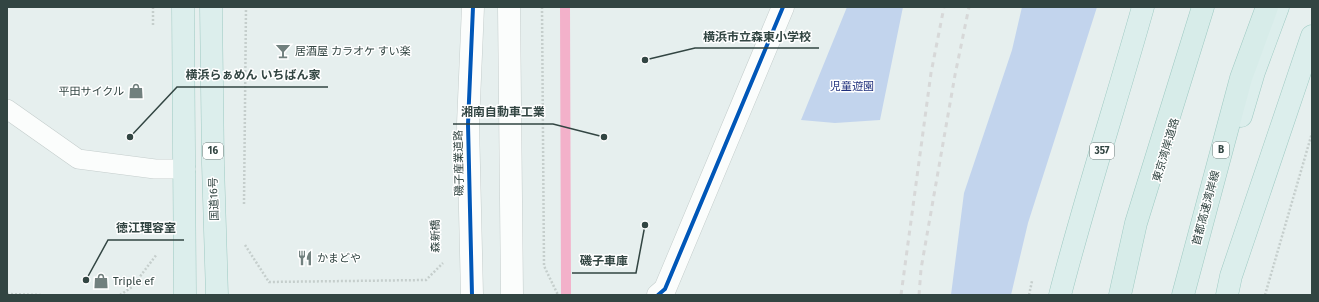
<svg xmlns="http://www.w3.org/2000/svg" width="1319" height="302" viewBox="0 0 1319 302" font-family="'Fira Sans','Noto Sans JP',sans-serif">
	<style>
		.green { fill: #c2d4ed }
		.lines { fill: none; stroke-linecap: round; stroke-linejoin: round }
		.stream { stroke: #f3b1ca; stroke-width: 10 }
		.service-casing { stroke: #c4cdcc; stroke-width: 20 }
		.minor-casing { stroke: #c4cdcc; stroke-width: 23 }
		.tertiary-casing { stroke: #c4cdcc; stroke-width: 23 }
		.trunk-casing { stroke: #9ecac3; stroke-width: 23 }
		.motorway-casing { stroke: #9ecac3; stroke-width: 23 }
		.path { stroke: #c5cecc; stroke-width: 2.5; stroke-dasharray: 2 2; stroke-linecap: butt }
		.service { stroke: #fbfdfc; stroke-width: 19 }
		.minor { stroke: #fbfdfc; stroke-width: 22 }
		.tertiary { stroke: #fbfdfc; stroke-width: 22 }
		.trunk { stroke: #dceeec; stroke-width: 22 }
		.motorway { stroke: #d7ece9; stroke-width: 22 }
		.rail { stroke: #d7d8d8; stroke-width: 3; stroke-dasharray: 5 5; stroke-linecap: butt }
		.cycleway-casing { stroke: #fff; stroke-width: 6 }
		.cycleway { stroke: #0057b8; stroke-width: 4 }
		.labels { text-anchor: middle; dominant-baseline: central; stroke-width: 3; stroke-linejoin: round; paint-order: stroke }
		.shield { fill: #fff; stroke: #707d7b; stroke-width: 1 }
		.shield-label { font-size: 10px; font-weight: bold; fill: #324542 }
		.poi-label { font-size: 11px; fill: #324542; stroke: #fff; text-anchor: start }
		.park-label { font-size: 11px; fill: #1f2f7c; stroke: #fff }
		.street-label { font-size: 11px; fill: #324542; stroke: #fff }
		.leader { fill: none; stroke: #324542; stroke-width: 1.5 }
		.callout-dot { fill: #324542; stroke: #fff; stroke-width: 1.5 }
		.callout-label { font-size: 12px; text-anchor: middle; font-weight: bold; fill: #324542; stroke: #fff; stroke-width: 3; stroke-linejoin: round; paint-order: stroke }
	</style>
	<rect width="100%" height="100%" fill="#e6efee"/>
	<!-- green -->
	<path class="green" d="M 847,7 L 903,7 L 880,120 L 835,123 L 801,120 Z
		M 1022,7 L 1097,7 L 1028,223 L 1011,295 L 951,295 L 964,193 L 1012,50 Z"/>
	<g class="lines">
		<!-- stream -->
		<path class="stream" d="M 565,7 L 566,295"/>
		<!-- service casing -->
		<g class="service-casing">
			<path id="service" d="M 7,109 L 78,159 L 155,169 L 186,169"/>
		</g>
		<!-- minor casing -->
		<g class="minor-casing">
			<path id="minor" d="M 658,295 L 665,289 L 783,7"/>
		</g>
		<!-- tertiary casing -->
		<g class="tertiary-casing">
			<path id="tertiary" d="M 509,7 L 512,295
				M 472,295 L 468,124 L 473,7"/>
		</g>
		<!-- trunk casing -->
		<g class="trunk-casing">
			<path id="trunk" d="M 183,7 L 185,295
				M 211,7 L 213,164 L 217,295
				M 1241,116 L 1254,72 L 1278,7
				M 1060,295 C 1085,198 1116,103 1143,7
				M 1227,295 L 1231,276 L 1312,36"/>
		</g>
		<!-- motorway casing -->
		<g class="motorway-casing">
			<path id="motorway" d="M 1120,295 L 1136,223 L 1203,7
				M 1183,295 L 1241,78 L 1267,7"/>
		</g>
		<!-- path -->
		<path class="path" d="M 153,7 L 153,26
			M 542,7 L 544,266 L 558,295
			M 244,204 L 246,7
			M 245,245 L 269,282 L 426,280 L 443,263
			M 7,294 L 42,295
			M 120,295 L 132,287 L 157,254
			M 1029,295 L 1032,281
			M 1265,295 L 1312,133"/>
		<!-- service -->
		<use href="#service" class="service"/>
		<!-- minor -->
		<use href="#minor" class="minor"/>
		<!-- tertiary -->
		<use href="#tertiary" class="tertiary"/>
		<!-- trunk -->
		<use href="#trunk" class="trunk"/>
		<!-- motorway -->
		<use href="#motorway" class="motorway"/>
		<!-- rail -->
		<path class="rail" d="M 901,295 L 931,73 L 944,7
			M 919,295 L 921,269 L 955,75 L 969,7"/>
		<!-- cycleway casing -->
		<g class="cycleway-casing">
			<path id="cycleway" d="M 472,295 L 468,124 L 473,7
				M 658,295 L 665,289 L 783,7"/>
		</g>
		<!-- cycleway -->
		<use href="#cycleway" class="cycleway"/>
	</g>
	<!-- icons -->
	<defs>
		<g id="bar-bare" transform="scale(1.2)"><path d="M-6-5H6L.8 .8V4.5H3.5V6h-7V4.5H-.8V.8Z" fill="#71807e" stroke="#fff" stroke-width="2.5" paint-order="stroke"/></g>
		<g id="shop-bare" transform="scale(1.2)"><path d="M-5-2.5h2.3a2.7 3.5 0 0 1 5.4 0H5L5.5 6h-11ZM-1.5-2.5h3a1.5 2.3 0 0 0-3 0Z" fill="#71807e" stroke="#fff" stroke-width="2.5" paint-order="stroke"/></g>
		<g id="restaurant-bare" transform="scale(1.2)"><path d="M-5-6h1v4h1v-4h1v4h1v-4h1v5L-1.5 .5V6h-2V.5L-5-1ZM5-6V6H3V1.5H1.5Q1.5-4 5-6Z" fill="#71807e" stroke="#fff" stroke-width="2.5" paint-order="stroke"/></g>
	</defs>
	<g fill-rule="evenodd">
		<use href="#bar-bare" x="283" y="51"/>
		<use href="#shop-bare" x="136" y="91"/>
		<use href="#restaurant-bare" x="305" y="258"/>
		<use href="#shop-bare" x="101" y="281"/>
	</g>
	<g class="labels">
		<!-- shield labels -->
		<g class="shield">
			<rect x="1213" y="142" width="16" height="16" rx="3"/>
			<rect x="203" y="143" width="20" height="16" rx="3"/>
			<rect x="1090" y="143" width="24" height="16" rx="3"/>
		</g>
		<g class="shield-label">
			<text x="1221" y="150">B</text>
			<text x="213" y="151">16</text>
			<text x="1102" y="151">357</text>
		</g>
		<!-- poi labels -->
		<g class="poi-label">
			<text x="295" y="51">居酒屋 カラオケ すい楽</text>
			<text x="124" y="91" text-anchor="end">平田サイクル</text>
			<text x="317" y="258">かまどや</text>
			<text x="113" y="281">Triple ef</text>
		</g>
		<!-- park labels -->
		<g class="park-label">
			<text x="852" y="86">児童遊園</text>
		</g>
		<!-- street labels -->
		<g class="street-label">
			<text transform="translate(1166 150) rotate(-73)">東京湾岸道路</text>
			<text transform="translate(459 163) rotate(-91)">磯子産業道路</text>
			<text transform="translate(214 199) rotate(-92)">国道16号</text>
			<text transform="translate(1206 208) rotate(-75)">首都高速湾岸線</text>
			<text transform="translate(435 236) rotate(-90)">森新橋</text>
		</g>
	</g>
	<!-- callouts -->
	<path class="leader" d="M645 60L695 48H819M130 137L177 87H328M604 137L553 124H453M86 280L108 240H184M645 225L636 273H572"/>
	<g class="callout-dot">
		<circle cx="645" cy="60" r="4"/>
		<circle cx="130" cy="137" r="4"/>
		<circle cx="604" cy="137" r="4"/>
		<circle cx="86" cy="280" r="4"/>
		<circle cx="645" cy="225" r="4"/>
	</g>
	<g class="callout-label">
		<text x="757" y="41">横浜市立森東小学校</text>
		<text x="253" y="79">横浜らぁめん いちばん家</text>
		<text x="503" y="116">湘南自動車工業</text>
		<text x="146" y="232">徳江理容室</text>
		<text x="604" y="265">磯子車庫</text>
	</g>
	<!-- border -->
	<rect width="1319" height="302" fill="none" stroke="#324542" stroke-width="16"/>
</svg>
